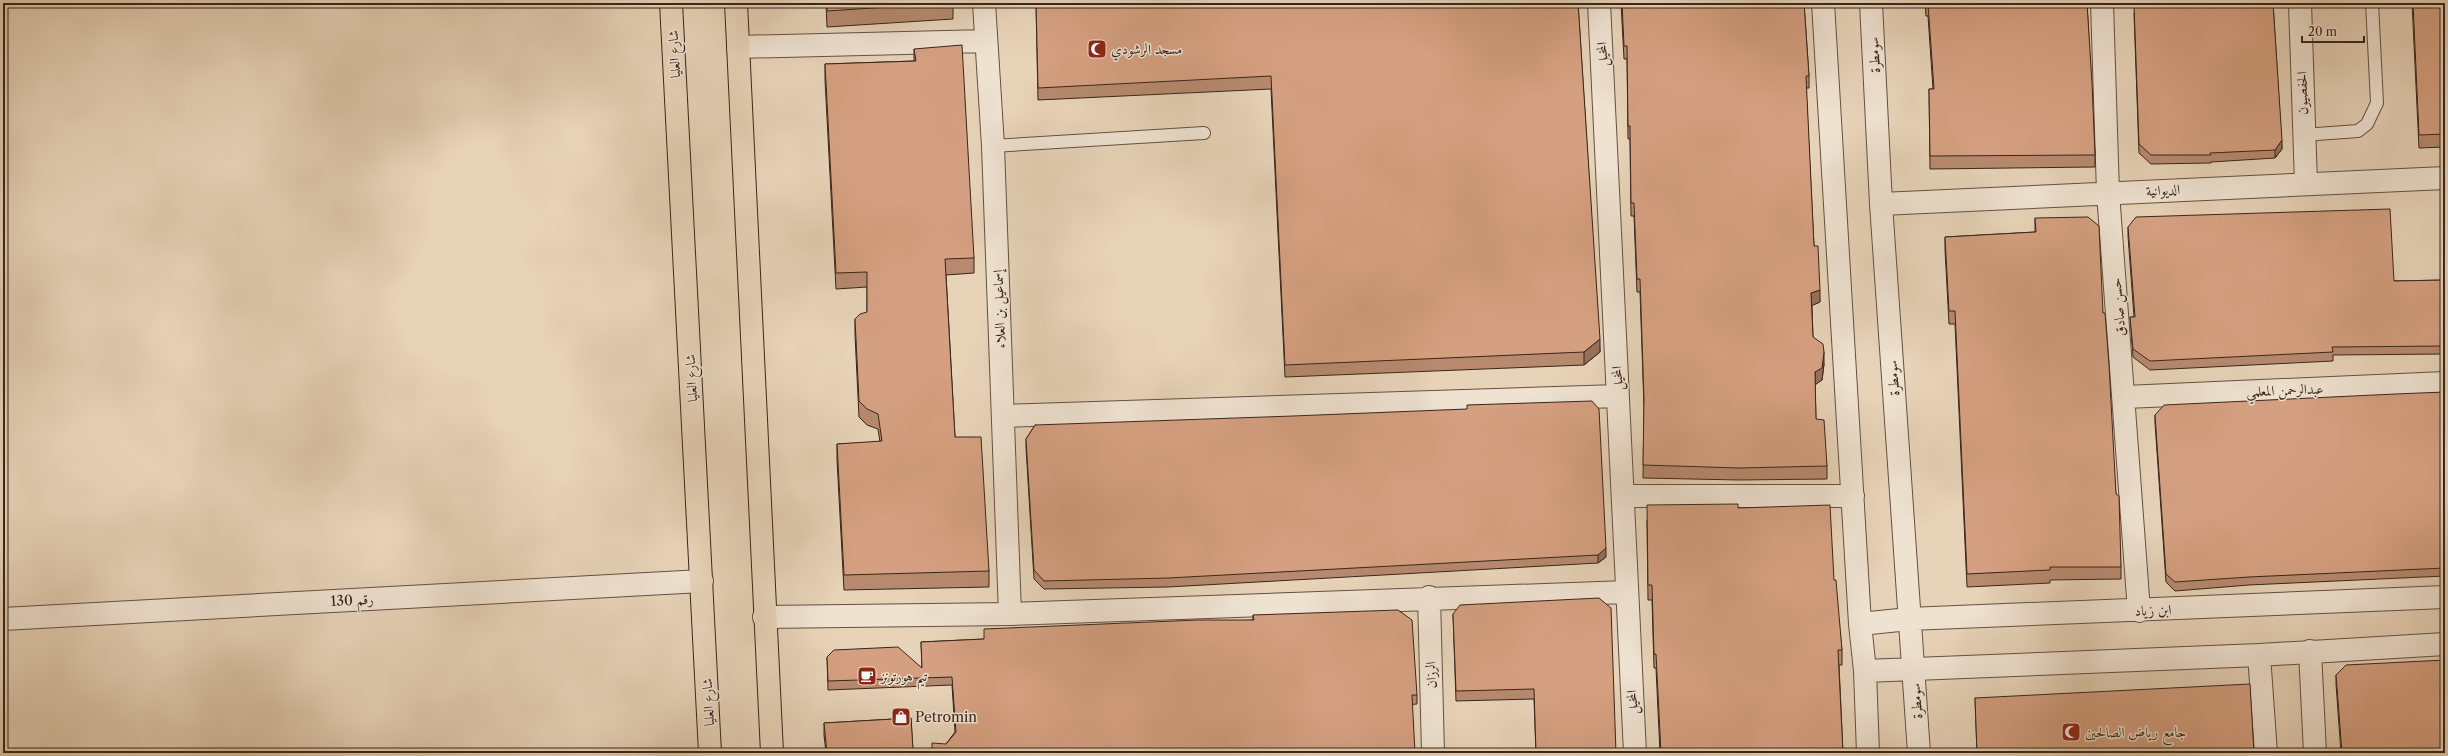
<svg xmlns="http://www.w3.org/2000/svg" width="2448" height="756" viewBox="0 0 2448 756" font-family="'Libre Caslon Text',Amiri,serif">
	<style>
		.lines { fill: none; stroke-linecap: round; stroke-linejoin: round }
		.lane-casing { stroke: #645042; stroke-width: 14 }
		.street-casing { stroke: #645042; stroke-width: 24 }
		.primary-casing { stroke: #39251a; stroke-width: 24 }
		.lane { stroke: #efe2d1; stroke-width: 12 }
		.street { stroke: #efe2d1; stroke-width: 22 }
		.primary { stroke: #e7d3b8; stroke-width: 22 }
		.wall { fill: #b78a6f; stroke: #39251a }
		.shaded-wall { fill: #95705a; stroke: #39251a }
		.building { fill: #d5a081; stroke: #39251a }
		.labels { text-anchor: middle; dominant-baseline: central; stroke-width: 3; stroke-linejoin: round; paint-order: stroke }
		.poi-label { font-size: 14px; fill: #39251a; stroke: #efe2d1; text-anchor: start }
		.street-label { font-size: 14px; fill: #39251a; stroke: #efe2d1 }
	</style>
	<rect width="100%" height="100%" fill="#e7d3b8"/>
	<filter id="stains"><feTurbulence type="fractalNoise" baseFrequency=".005" numOctaves="4"/><feColorMatrix values="0 0 0 0 .2 0 0 0 0 .09 0 0 0 0 .02 0 0 0 .5 -.17"/></filter>
	<radialGradient id="worn" r=".72"><stop offset=".6" stop-color="#630" stop-opacity="0"/><stop offset="1" stop-color="#630" stop-opacity=".3"/></radialGradient>
	<g class="lines">
		<!-- lane casing -->
		<g class="lane-casing">
			<path id="lane" d="M 2303,135 L 2358,131 L 2367,124 L 2377,103 L 2372,3
				M 993,146 L 1204,133"/>
		</g>
		<!-- street casing -->
		<g class="street-casing">
			<path id="street" d="M 984,3 L 993,146 L 1010,614
				M 1599,3 L 1635,753
				M 1823,3 L 1860,624 L 1865,671 L 1868,753
				M 1871,3 L 1881,204 L 1919,753
				M 2102,3 L 2108,193 L 2139,611
				M 2300,3 L 2306,184
				M 738,47 L 986,41
				M 1881,204 L 2445,178
				M 2125,397 L 2445,383
				M 1003,416 L 1618,396
				M 1624,496 L 1853,496
				M 1429,597 L 1433,753
				M 764,617 L 1010,614 L 1627,592
				M 3,619 L 702,581
				M 1860,624 L 1909,619 L 2445,597
				M 2310,651 L 2315,753
				M 2259,655 L 2266,753
				M 1865,671 L 2259,655 L 2445,644"/>
		</g>
		<!-- primary casing -->
		<g class="primary-casing">
			<path id="primary" d="M 671,3 L 710,753
				M 736,3 L 772,753"/>
		</g>
		<!-- lane -->
		<use href="#lane" class="lane"/>
		<!-- street -->
		<use href="#street" class="street"/>
		<!-- primary -->
		<use href="#primary" class="primary"/>
	</g>
	<!-- wall -->
	<path class="wall" d="M 826,3 L 953,3 L 953,19 L 827,27 Z
		M 1036,3 L 1578,3 L 1600,352 L 1584,365 L 1285,377 L 1271,89 L 1038,100 Z
		M 1621,3 L 1804,3 L 1809,76 L 1809,88 L 1806,88 L 1814,246 L 1820,302 L 1812,305 L 1813,337 L 1824,364 L 1822,380 L 1815,384 L 1816,419 L 1827,466 L 1827,479 L 1739,480 L 1643,478 L 1644,407 L 1640,292 L 1637,292 L 1634,216 L 1631,216 L 1630,139 L 1628,139 L 1627,59 L 1624,59 Z
		M 1925,3 L 2087,3 L 2095,155 L 2095,167 L 1930,169 L 1929,89 L 1933,89 L 1928,16 L 1926,16 Z
		M 2144,3 L 2273,3 L 2282,149 L 2275,158 L 2211,162 L 2211,163 L 2151,164 L 2139,153 L 2134,13 L 2144,4 Z
		M 2412,3 L 2445,3 L 2445,147 L 2419,148 Z
		M 914,49 L 974,258 L 974,273 L 946,275 L 955,437 L 989,571 L 989,587 L 844,590 L 837,460 L 837,444 L 880,442 L 878,429 L 867,425 L 859,417 L 855,335 L 855,319 L 867,312 L 867,287 L 836,289 L 825,80 L 825,64 L 914,61 Z
		M 2444,203 L 2445,203 L 2445,227 L 2444,212 Z
		M 2035,218 L 2103,313 L 2121,567 L 2121,579 L 2050,580 L 2050,583 L 1967,587 L 1955,324 L 1949,324 L 1945,250 L 1945,237 L 2035,232 Z
		M 2128,227 L 2394,281 L 2445,280 L 2445,354 L 2333,355 L 2333,361 L 2150,370 L 2133,357 L 2130,317 L 2134,317 L 2128,236 Z
		M 2445,392 L 2445,576 L 2249,585 L 2175,591 L 2166,582 L 2155,423 L 2155,415 Z
		M 1035,425 L 1606,557 L 1598,563 L 1168,587 L 1044,589 L 1034,579 L 1026,448 L 1026,439 Z
		M 1738,508 L 1834,580 L 1842,650 L 1842,665 L 1839,665 L 1843,753 L 1660,753 L 1656,668 L 1654,668 L 1652,600 L 1648,600 L 1647,520 Z
		M 1453,614 L 1616,753 L 1536,753 L 1534,699 L 1456,701 Z
		M 1253,615 L 1417,695 L 1417,704 L 946,744 L 955,732 L 952,685 L 828,690 L 827,657 L 922,668 L 921,642 L 984,639 L 1253,620 Z
		M 2336,675 L 2445,753 L 2341,753 L 2336,684 Z
		M 1975,698 L 2254,753 L 1977,753 Z
		M 911,718 L 913,753 L 826,753 L 824,735 L 824,723 Z"/>
	<!-- shaded-wall -->
	<path class="shaded-wall" d="M 2282,140 L 2282,149 L 2275,158 L 2275,150 Z
		M 1820,290 L 1820,302 L 1811,306 L 1811,293 Z
		M 1600,339 L 1600,352 L 1584,365 L 1584,352 Z
		M 1824,352 L 1824,364 L 1822,380 L 1815,385 L 1815,372 Z
		M 1606,548 L 1606,557 L 1598,563 L 1598,555 Z"/>
	<!-- building -->
	<path class="building" d="M 827,3 L 949,3 L 827,11 Z
		M 1036,3 L 1578,3 L 1600,339 L 1584,352 L 1285,365 L 1271,76 L 1038,88 Z
		M 1622,3 L 1804,3 L 1809,76 L 1806,76 L 1814,246 L 1818,246 L 1820,290 L 1811,293 L 1813,337 L 1823,344 L 1824,352 L 1822,368 L 1815,372 L 1816,419 L 1824,420 L 1827,466 L 1739,468 L 1643,465 L 1644,399 L 1640,279 L 1637,279 L 1634,203 L 1631,203 L 1630,126 L 1628,126 L 1627,46 L 1624,46 Z
		M 1926,3 L 2087,3 L 2092,83 L 2095,155 L 1930,156 L 1929,89 L 1934,89 L 1928,4 L 1926,4 Z
		M 2145,3 L 2273,3 L 2282,140 L 2275,150 L 2210,153 L 2211,155 L 2151,155 L 2139,144 L 2134,4 L 2145,4 Z
		M 2413,3 L 2445,3 L 2445,134 L 2419,135 Z
		M 962,45 L 974,258 L 945,259 L 955,437 L 981,437 L 989,571 L 844,575 L 837,444 L 882,441 L 878,414 L 867,409 L 859,401 L 855,319 L 860,314 L 867,312 L 867,272 L 836,273 L 825,64 L 916,61 L 914,49 Z
		M 2444,203 L 2445,203 L 2445,218 Z
		M 2390,209 L 2394,281 L 2445,280 L 2445,346 L 2332,347 L 2333,352 L 2150,361 L 2133,349 L 2130,317 L 2135,317 L 2128,227 L 2136,217 Z
		M 2088,217 L 2099,226 L 2103,313 L 2105,313 L 2109,365 L 2116,494 L 2119,496 L 2121,567 L 2050,567 L 2050,570 L 1967,574 L 1955,311 L 1949,311 L 1945,237 L 2036,232 L 2035,218 Z
		M 2445,392 L 2445,568 L 2249,577 L 2175,582 L 2166,574 L 2155,415 L 2164,405 L 2395,394 Z
		M 1592,401 L 1599,409 L 1606,548 L 1598,555 L 1168,578 L 1044,581 L 1034,570 L 1026,439 L 1035,425 L 1293,416 L 1467,409 L 1467,405 Z
		M 1738,504 L 1738,508 L 1830,505 L 1834,580 L 1836,580 L 1842,650 L 1838,650 L 1843,753 L 1661,753 L 1656,654 L 1654,654 L 1652,585 L 1648,585 L 1647,505 Z
		M 1599,598 L 1611,608 L 1616,753 L 1536,753 L 1534,689 L 1456,691 L 1453,614 L 1460,605 Z
		M 1398,610 L 1412,620 L 1417,695 L 1412,695 L 1415,753 L 932,753 L 932,743 L 946,744 L 956,732 L 952,677 L 828,681 L 827,657 L 834,650 L 898,647 L 922,668 L 921,642 L 984,639 L 984,629 L 1198,620 L 1254,620 L 1253,615 Z
		M 2445,660 L 2445,753 L 2342,753 L 2336,675 L 2346,665 Z
		M 2250,684 L 2254,753 L 1977,753 L 1975,698 Z
		M 911,718 L 913,749 L 827,753 L 824,723 Z"/>
	<!-- icons -->
	<defs>
		<g id="mosque-square" transform="scale(1)"><rect x="-9" y="-9" width="18" height="18" rx="4" fill="#8f2418" stroke="#efe2d1"/><path d="M3.5-4.9A6 6 0 1 0 3.5 4.9A5 5 0 1 1 3.5-4.9Z" fill="#fff"/></g>
		<g id="cafe-square" transform="scale(1)"><rect x="-9" y="-9" width="18" height="18" rx="4" fill="#8f2418" stroke="#efe2d1"/><path d="M-5.5-4.5H6V0H3Q3 3.5 0 3.5H-2.5Q-5.5 3.5-5.5 0ZM3-3.2v2h1.7v-2ZM-6 4.5H4V6H-6Z" fill="#fff"/></g>
		<g id="shop-square" transform="scale(1)"><rect x="-9" y="-9" width="18" height="18" rx="4" fill="#8f2418" stroke="#efe2d1"/><path d="M-5-2.5h2.3a2.7 3.5 0 0 1 5.4 0H5L5.5 6h-11ZM-1.5-2.5h3a1.5 2.3 0 0 0-3 0Z" fill="#fff"/></g>
	</defs>
	<g fill-rule="evenodd">
		<use href="#mosque-square" x="1097" y="49"/>
		<use href="#cafe-square" x="867" y="676"/>
		<use href="#shop-square" x="901" y="717"/>
		<use href="#mosque-square" x="2071" y="732"/>
	</g>
	<g class="labels">
		<!-- poi labels -->
		<g class="poi-label">
			<text x="1111" y="49">مسجد الرشودي</text>
			<text x="881" y="676">تيم هورتونز</text>
			<text x="915" y="717">Petromin</text>
			<text x="2085" y="732">جامع رياض الصالحين</text>
		</g>
		<!-- street labels -->
		<g class="street-label">
			<text transform="translate(674 54) rotate(-93)">شارع العليا</text>
			<text transform="translate(1602 54) rotate(-93)">المخيل</text>
			<text transform="translate(1874 55) rotate(-93)">سومطرة</text>
			<text transform="translate(2302 93) rotate(-91)">الحفصيون</text>
			<text transform="translate(2163 190) rotate(-3)">الديوانية</text>
			<text transform="translate(2118 307) rotate(-95)">حسن صادق</text>
			<text transform="translate(999 309) rotate(-92)">إسماعيل بن العلاء</text>
			<text transform="translate(691 378) rotate(-93)">شارع العليا</text>
			<text transform="translate(1617 378) rotate(-93)">المخيل</text>
			<text transform="translate(1893 378) rotate(-94)">سومطرة</text>
			<text transform="translate(2285 390) rotate(-2)">عبدالرحمن المعلمي</text>
			<text transform="translate(352 600) rotate(-3)">رقم 130</text>
			<text transform="translate(2153 610) rotate(-2)">ابن زياد</text>
			<text transform="translate(1431 675) rotate(-91)">الرزان</text>
			<text transform="translate(1916 701) rotate(-94)">سومطرة</text>
			<text transform="translate(708 702) rotate(-93)">شارع العليا</text>
			<text transform="translate(1632 702) rotate(-93)">المخيل</text>
		</g>
	</g>
	<!-- margin -->
	<rect width="2448" height="756" fill="none" stroke="#e7d3b8" stroke-width="16"/>
	<rect x="4" y="4" width="2440" height="748" fill="none" stroke="#39251a" stroke-width="2"/>
	<rect x="8" y="8" width="2432" height="740" fill="none" stroke="#39251a"/>
	<!-- scale -->
	<path d="M2302 36v6h62v-6" fill="none" stroke="#39251a" stroke-width="2"/>
	<text x="2308" y="36" font-size="12" fill="#39251a" stroke="#efe2d1" stroke-width="3" paint-order="stroke">20 m</text>
	<rect width="100%" height="100%" filter="url(#stains)"/>
	<rect width="100%" height="100%" fill="url(#worn)"/>
</svg>
